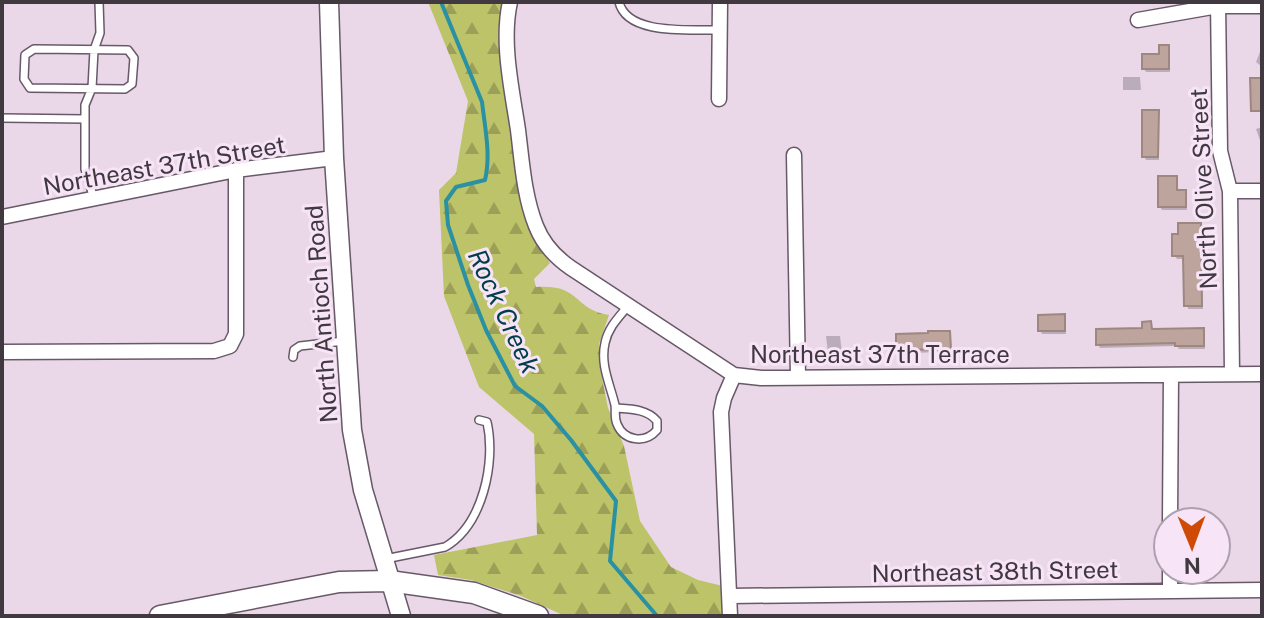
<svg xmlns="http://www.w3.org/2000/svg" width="1264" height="618" viewBox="0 0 1264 618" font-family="'Public Sans',sans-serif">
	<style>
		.forest { fill: url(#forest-firs) }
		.shadow { fill: #0003 }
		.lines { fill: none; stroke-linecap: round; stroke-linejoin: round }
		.stream { stroke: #2991a3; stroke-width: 4 }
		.building { fill: #bda59e; stroke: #9e8781; stroke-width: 2 }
		.service-casing { stroke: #685968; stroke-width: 10 }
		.minor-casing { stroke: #685968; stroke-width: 17 }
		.tertiary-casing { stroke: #685968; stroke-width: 21 }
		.secondary-casing { stroke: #685968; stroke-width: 23 }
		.service { stroke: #fff; stroke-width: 7 }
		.minor { stroke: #fff; stroke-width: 14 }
		.tertiary { stroke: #fff; stroke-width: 18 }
		.secondary { stroke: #fff; stroke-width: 20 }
		.labels { text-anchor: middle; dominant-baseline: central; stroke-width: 6; stroke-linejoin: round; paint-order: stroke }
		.street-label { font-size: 24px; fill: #403940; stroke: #f7e5f7 }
		.water-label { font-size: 26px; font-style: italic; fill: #003f49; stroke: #f7e5f7 }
	</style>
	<defs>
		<pattern id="forest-firs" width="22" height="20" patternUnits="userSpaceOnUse" patternTransform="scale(2)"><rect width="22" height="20" fill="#bdc368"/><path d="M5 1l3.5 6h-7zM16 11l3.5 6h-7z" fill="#9b9f57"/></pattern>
	</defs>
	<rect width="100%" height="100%" fill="#ead8e9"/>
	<!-- forest -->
	<path class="forest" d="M 428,2 L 504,2 L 531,232 L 550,263 L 534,279 L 536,287 C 582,284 572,309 609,315 L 599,344 L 600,368 L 608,408 L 624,446 L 640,521 L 671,567 L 698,580 L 723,586 L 736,616 L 565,616 L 521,596 L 471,580 L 438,575 L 434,555 L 537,535 L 534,434 L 479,387 L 444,296 L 439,190 L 456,173 L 468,101 Z"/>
	<!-- shadow -->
	<path class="shadow" d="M 1168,47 L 1170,72 L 1146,72 L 1144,69 L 1161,56 Z
		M 1262,47 L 1262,67 L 1256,62 Z
		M 1123,77 L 1140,77 L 1141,90 L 1123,90 Z
		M 1158,112 L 1159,160 L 1146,160 L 1144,156 Z
		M 1262,127 L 1262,146 L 1256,129 Z
		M 1176,178 L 1178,192 L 1184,192 L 1186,196 L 1187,210 L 1162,210 L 1160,207 Z
		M 1199,225 L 1203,309 L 1188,309 L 1185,259 L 1177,259 L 1174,255 Z
		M 1064,316 L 1066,334 L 1042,334 L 1040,330 Z
		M 1150,323 L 1153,331 L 1203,330 L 1205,349 L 1179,349 L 1177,346 L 1100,348 L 1098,344 L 1144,330 Z
		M 949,333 L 952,352 L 900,353 L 898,350 Z
		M 826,336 L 840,336 L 842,353 L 828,353 Z"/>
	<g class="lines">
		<!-- stream -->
		<path class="stream" d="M 441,2 L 482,102 C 485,128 491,155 485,180 L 456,187 L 446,201 L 448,225 L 468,285 L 486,330 L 515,386 L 542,406 L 571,440 L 616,501 L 610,561 L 657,616"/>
	</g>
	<!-- building -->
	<path class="building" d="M 1159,45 L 1169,45 L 1169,69 L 1142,69 L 1142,54 L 1159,54 Z
		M 1250,78 L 1262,78 L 1262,111 L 1251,111 Z
		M 1142,110 L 1159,110 L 1158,157 L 1142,157 Z
		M 1158,176 L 1177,176 L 1177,190 L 1186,190 L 1186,207 L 1158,207 Z
		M 1178,223 L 1201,223 L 1202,306 L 1184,306 L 1183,256 L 1172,256 L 1172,234 L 1178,234 Z
		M 1065,314 L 1065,331 L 1038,331 L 1038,315 Z
		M 1151,321 L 1152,329 L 1204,328 L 1204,346 L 1175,346 L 1175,343 L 1096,345 L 1096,329 L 1142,328 L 1142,322 Z
		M 928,331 L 950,331 L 951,349 L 896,350 L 896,334 L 928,333 Z"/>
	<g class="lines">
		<!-- service casing -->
		<g class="service-casing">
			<path id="service" d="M 619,2 C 627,36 691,29 719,30
				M 34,49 L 128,50 L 134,58 L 132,84 L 125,89 L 30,88 L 24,79 L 25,55 Z
				M 2,118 L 85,119
				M 94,199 L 85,169 L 85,105 L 92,88 L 94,50 L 100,33 L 99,2
				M 293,357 L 294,350 L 300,346 L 344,341
				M 616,408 C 631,409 647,409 657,421 L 657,430 C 645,444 624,441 617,424 C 614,417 616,411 615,405 C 610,384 600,365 605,343 C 608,328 618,318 628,306
				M 385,559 L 445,547 C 483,525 496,462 487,422 L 479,420"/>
		</g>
		<!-- minor casing -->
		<g class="minor-casing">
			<path id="minor" d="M 510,2 C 501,42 512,90 518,130 C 522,162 524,196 536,226 C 543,244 555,257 571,268 L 734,375 L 761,378 L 1262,374
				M 1218,2 L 1220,151 L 1230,191 L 1232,374
				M 1138,20 L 1218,6 L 1262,6
				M 719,99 L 720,2
				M 794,155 L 798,377
				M 1230,191 L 1262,191
				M 2,217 L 236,170 L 334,158
				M 2,352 L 214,351 L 230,346 L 236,334 L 236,170
				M 1170,522 L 1171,375
				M 1170,591 L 1170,570
				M 730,596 L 1262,590
				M 730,616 L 721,412 L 724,398 L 734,375"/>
		</g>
		<!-- tertiary casing -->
		<g class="tertiary-casing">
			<path id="tertiary" d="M 329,2 L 334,158 L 352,430 L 363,490 L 401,616"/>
		</g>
		<!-- secondary casing -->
		<g class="secondary-casing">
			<path id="secondary" d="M 160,616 L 339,582 L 389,581 L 474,593 L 538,616"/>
		</g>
		<!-- service -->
		<use href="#service" class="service"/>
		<!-- minor -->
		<use href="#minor" class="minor"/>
		<!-- tertiary -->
		<use href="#tertiary" class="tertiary"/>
		<!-- secondary -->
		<use href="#secondary" class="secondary"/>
	</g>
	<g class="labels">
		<!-- street labels -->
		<g class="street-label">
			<text transform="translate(164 165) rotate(-10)">Northeast 37th Street</text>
			<text transform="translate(1203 189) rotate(-93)">North Olive Street</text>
			<text transform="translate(321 314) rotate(-94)">North Antioch Road</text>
			<text x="880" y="354">Northeast 37th Terrace</text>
			<text transform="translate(995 571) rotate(-1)">Northeast 38th Street</text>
		</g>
		<!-- water labels -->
		<g class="water-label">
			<text transform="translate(504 311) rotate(65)">Rock Creek</text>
		</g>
	</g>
	<!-- border -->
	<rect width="1264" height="618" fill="none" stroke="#403940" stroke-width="8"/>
	<!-- north arrow -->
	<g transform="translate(1192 546) rotate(179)"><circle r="38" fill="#f7e5f7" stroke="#aea0ae" stroke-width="2"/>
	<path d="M0-6L14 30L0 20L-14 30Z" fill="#cf4a06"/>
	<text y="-12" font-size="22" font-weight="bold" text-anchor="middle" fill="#403940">N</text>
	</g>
</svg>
